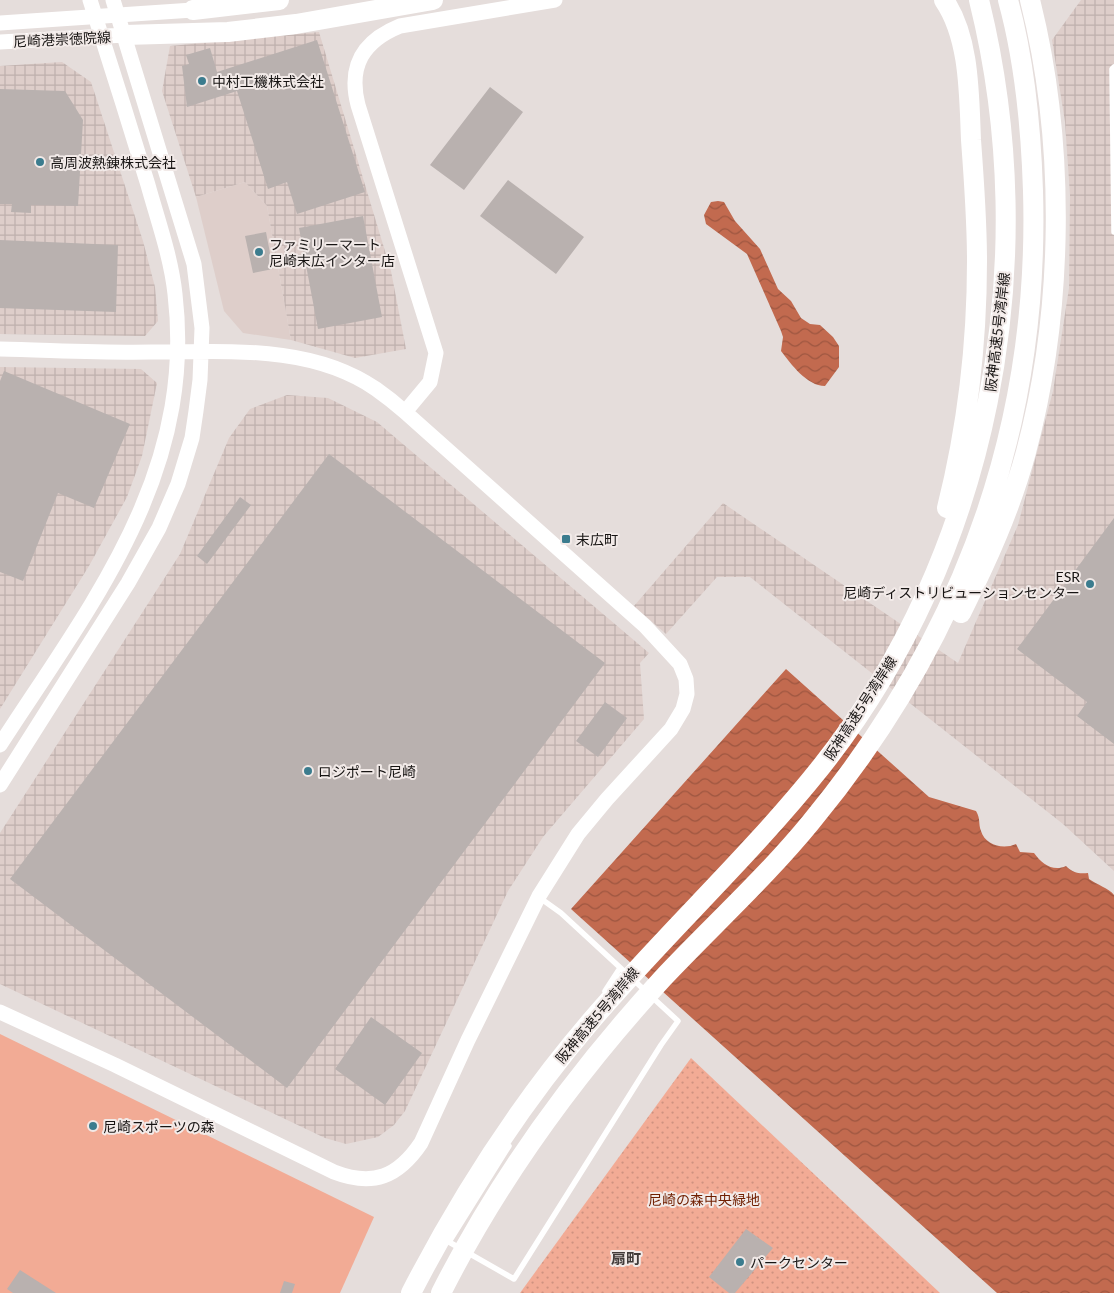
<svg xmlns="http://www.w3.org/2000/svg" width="1114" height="1293" viewBox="0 0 1114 1293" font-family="Lato,'Noto Sans JP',sans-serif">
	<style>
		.built { fill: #dececa }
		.industrial { fill: url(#industrial-grid) }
		.green { fill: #f2ab95 }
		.park { fill: url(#park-dots) }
		.water { fill: url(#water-waves) }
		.building { fill: #b9b1af }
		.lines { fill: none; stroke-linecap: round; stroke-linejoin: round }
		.lane { stroke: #fff; stroke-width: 5.5 }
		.secondary { stroke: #fff; stroke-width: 15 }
		.highway { stroke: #fff; stroke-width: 20 }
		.poi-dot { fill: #3b7c8e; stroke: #f2eae8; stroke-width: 2 }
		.labels { text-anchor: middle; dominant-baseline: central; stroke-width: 4; stroke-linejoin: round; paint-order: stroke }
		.street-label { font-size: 14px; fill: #171413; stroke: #f2eae8 }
		.poi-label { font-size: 14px; fill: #171413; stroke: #f2eae8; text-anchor: start }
		.park-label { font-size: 14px; fill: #701f01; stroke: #f2eae8 }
		.neighbourhood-label { font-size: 15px; font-weight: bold; fill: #413b39; stroke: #f2eae8 }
	</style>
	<defs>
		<pattern id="industrial-grid" width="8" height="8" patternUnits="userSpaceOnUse" patternTransform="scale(1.25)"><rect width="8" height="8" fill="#dececa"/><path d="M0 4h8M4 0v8" fill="none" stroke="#beb0ad"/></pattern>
		<pattern id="park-dots" width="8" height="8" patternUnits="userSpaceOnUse" patternTransform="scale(1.25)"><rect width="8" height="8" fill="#f2ab95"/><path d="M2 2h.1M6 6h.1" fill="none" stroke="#cf9280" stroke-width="1.8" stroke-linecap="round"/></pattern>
		<pattern id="water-waves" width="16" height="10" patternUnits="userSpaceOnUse" patternTransform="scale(1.25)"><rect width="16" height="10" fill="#c26a4f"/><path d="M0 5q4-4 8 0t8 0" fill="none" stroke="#9d5640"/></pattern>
	</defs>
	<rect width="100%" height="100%" fill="#e5dddb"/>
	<!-- built -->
	<path class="built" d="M 245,182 L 267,206 L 291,340 L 243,333 L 224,311 L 196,197 Z"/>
	<!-- industrial -->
	<path class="industrial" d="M 1081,0 L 1114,0 L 1114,871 L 1063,824 L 750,577 L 717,577 L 666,634 L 634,606 L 723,503 L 958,663 L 1018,525 L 1053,391 L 1069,288 L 1070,195 L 1065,122 L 1052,40 Z
		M 319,32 L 391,271 L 406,349 L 355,358 L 291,340 L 267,206 L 245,182 L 196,197 L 162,91 L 170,46 Z
		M 62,62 L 91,82 L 143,241 L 155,287 L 158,321 L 145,336 L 0,334 L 0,66 Z
		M 0,367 L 141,369 L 157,383 L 142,456 L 127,497 L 89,566 L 0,709 Z
		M 287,395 L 328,398 L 377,422 L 649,653 L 640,663 L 644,719 L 543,837 L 508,891 L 405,1111 L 394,1125 L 378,1137 L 346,1144 L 325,1138 L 0,984 L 0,833 L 180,554 L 229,438 L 250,409 Z"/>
	<!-- green -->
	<path class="green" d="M 0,1034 L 374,1217 L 340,1293 L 0,1293 Z"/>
	<!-- park -->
	<path class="park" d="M 691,1058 L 940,1293 L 520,1293 Z"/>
	<!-- water -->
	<path class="water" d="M 718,201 L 724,202 L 735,221 L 760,249 L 778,289 L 791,301 L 801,318 L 810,324 L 820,325 L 833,337 L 839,346 L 839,367 L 825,386 C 807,386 791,364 781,351 L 783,337 L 781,331 L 747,254 L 706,224 L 704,215 L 711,202 Z
		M 786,669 L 929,797 L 976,811 C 981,820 978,823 981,831 C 985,845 1003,850 1016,844 L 1020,852 L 1034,853 C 1042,864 1053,872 1066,866 C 1073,873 1079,874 1088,873 L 1089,879 C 1097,885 1109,888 1114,895 L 1114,1293 L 997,1293 L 571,909 Z"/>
	<!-- building -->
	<path class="building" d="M 317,40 L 365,192 L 297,214 L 287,182 L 268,189 L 237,91 L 187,107 L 182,66 L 189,64 L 186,55 L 210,48 L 217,72 Z
		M 490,87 L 523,112 L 464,190 L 430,165 Z
		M 0,89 L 65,91 L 83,120 L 78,206 L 31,205 L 31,213 L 11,212 L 12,204 L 0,204 Z
		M 508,180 L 584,237 L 556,274 L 480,216 Z
		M 363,216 L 382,317 L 318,329 L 299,228 Z
		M 266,232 L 273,269 L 253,273 L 245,236 Z
		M 0,240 L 118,245 L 116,312 L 0,308 Z
		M 4,371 L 130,424 L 94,508 L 58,493 L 23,581 L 0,572 L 0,381 Z
		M 329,454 L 605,663 L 287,1088 L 10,879 Z
		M 240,497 L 251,505 L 207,564 L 197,556 Z
		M 1114,518 L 1114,744 L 1077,716 L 1087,702 L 1017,649 Z
		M 605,702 L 627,718 L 598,757 L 576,741 Z
		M 371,1017 L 422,1053 L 385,1105 L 335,1069 Z
		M 746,1229 L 773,1248 L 735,1293 L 729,1293 L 709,1277 Z
		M 20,1270 L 56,1293 L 13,1293 L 7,1289 Z
		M 284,1281 L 295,1284 L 292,1293 L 280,1293 Z"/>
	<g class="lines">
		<!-- lane -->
		<path class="lane" d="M 1114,67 L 1112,69 L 1114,232
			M 605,991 L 620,968
			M 509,1146 L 449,1242 L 514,1279 L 661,1045 L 678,1021 L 561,913 L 540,898"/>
		<!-- secondary -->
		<path class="secondary" d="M 0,23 L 193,10 L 203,7
			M 0,42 L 125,35
			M 0,349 C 50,350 101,353 151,352 C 226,352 311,344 376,389 C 386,396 396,404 405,412 L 645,626 L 680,664 L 686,679 L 687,694 L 683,709 L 671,729 L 607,799 L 578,834 L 539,896 L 468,1040 L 421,1143 C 398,1177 373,1187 334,1172 L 115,1065 L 0,1012
			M 405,412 L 430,382 L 436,353 L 358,105 C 348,66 363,41 400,26 L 555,0
			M 0,745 C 92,603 196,474 175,294 C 171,257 158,221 148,185 C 129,123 110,62 90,0
			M 0,785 L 128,583 L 159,528 L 178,484 L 192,438 L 196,411 L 200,380 L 202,328 L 194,264 L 113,0"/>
		<!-- highway -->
		<path class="highway" d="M 944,0 C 970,38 969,95 971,140 C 974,180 977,221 977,261 C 977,343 967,428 947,508
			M 193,10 L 279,0
			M 125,35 L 228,32 L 296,24 L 433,0
			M 961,613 C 987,561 1011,508 1026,452 C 1064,310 1066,143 1030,0
			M 411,1293 C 461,1196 520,1104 591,1021 C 665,934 750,856 821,767 C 990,554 1044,262 979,0
			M 441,1293 C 499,1178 576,1073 663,978 C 711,927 767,876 811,822 C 962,639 1040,429 1033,191 C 1031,127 1025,62 1008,0"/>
	</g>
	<!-- markers -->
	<g class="poi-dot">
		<circle cx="202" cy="81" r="5"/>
		<circle cx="40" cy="162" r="5"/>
		<circle cx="259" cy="252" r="5"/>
		<rect x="561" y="534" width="10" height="10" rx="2.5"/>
		<circle cx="1090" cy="584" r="5"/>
		<circle cx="308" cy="771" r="5"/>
		<circle cx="93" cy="1126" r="5"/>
		<circle cx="740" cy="1262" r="5"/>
	</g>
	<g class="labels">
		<!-- street labels -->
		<g class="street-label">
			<text transform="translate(62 39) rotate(-3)">尼崎港崇徳院線</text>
			<text transform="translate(997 332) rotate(-83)">阪神高速5号湾岸線</text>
			<text transform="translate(860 708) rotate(-57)">阪神高速5号湾岸線</text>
			<text transform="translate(597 1015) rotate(-50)">阪神高速5号湾岸線</text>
		</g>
		<!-- poi labels -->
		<g class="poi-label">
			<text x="212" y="81">中村工機株式会社</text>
			<text x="50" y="162">高周波熱錬株式会社</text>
			<text x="269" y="244">ファミリーマート<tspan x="269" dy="16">尼崎末広インター店</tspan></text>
			<text x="576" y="539">末広町</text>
			<text x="1080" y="576" text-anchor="end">ESR<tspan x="1080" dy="16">尼崎ディストリビューションセンター</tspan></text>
			<text x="318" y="771">ロジポート尼崎</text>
			<text x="103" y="1126">尼崎スポーツの森</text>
			<text x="750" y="1262">パークセンター</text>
		</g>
		<!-- park labels -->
		<g class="park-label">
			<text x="704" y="1199">尼崎の森中央緑地</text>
		</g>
		<!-- neighbourhood labels -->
		<g class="neighbourhood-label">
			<text x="626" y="1258">扇町</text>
		</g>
	</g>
</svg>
